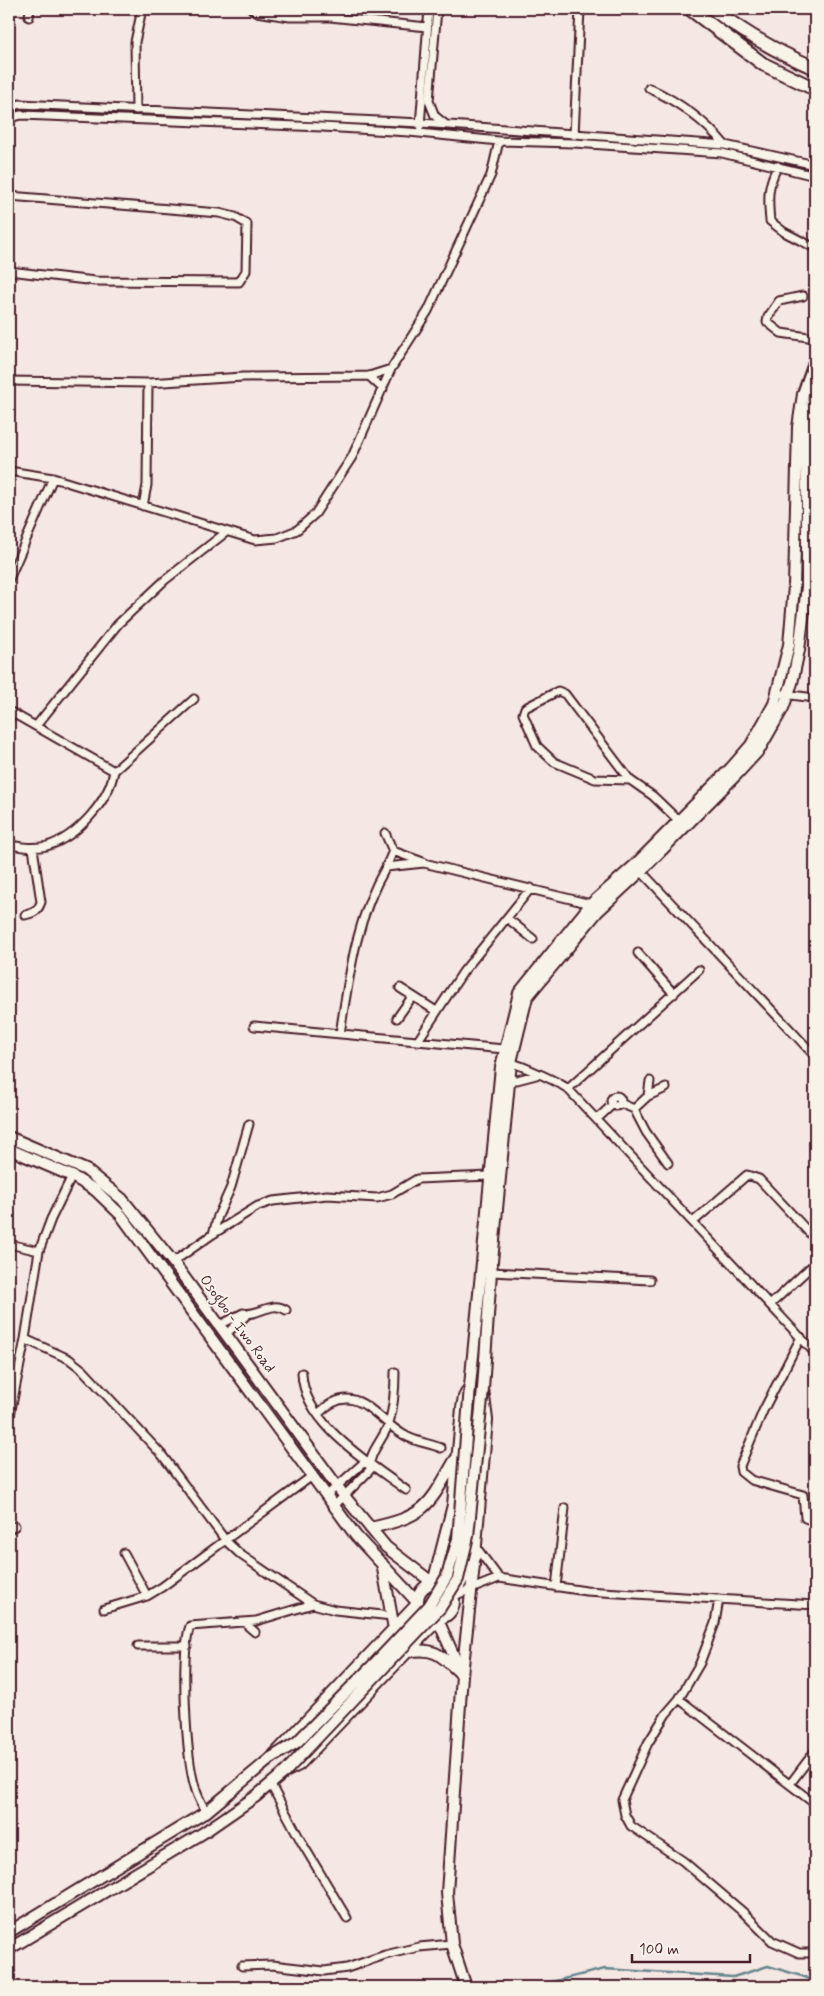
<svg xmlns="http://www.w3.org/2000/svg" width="824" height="1996" viewBox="0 0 824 1996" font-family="Mynerve,sans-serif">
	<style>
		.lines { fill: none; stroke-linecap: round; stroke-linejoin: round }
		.stream { stroke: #66868e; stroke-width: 2.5 }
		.street-casing { stroke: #4a1f2b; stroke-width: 11 }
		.primary-casing { stroke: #4a1f2b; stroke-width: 14 }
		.highway-casing { stroke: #4a1f2b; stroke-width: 16 }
		.street { stroke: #f7f3e8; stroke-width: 7 }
		.primary { stroke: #f7f3e8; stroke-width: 10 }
		.highway { stroke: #f7f3e8; stroke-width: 12 }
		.primary-bridge-casing { stroke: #4a1f2b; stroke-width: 14; stroke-linecap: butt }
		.primary-bridge { stroke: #f7f3e8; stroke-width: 10 }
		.labels { text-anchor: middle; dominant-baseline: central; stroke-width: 4; stroke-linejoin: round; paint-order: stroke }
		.street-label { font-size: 15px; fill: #4a1f2b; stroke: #f7f3e8 }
	</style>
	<rect width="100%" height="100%" fill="#f5e7e3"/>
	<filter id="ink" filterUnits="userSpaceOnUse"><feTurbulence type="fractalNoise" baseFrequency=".02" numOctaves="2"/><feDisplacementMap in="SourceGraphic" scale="10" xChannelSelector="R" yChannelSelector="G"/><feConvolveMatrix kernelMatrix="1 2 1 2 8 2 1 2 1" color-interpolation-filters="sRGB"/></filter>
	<g filter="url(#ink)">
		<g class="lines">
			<!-- stream -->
			<path class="stream" d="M 530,1987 L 605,1969 L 733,1977 L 768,1966 L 805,1977 L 815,1984"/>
			<!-- street casing -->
			<g class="street-casing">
				<path id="street" d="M 252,9 L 256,12 L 290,17 L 330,17 L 427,27
					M 437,9 L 429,101 L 435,116 L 445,124
					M 29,17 L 30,9
					M 330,17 L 330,9
					M 649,88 C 679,102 703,119 725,145
					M 9,108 L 20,104 L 421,123 L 725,145 L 815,165
					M 136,110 L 135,42 L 142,9
					M 9,118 L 21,115 L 322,127 L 409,132 L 499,141 L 574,143 L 722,153 L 815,176
					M 420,126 L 429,9
					M 574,135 L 580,9
					M 778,166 C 767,185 768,200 770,221 L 784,232 L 815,248
					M 9,196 L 219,213 L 235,217 L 247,224 L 246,271 L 239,282 L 95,281 L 9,271
					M 803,296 L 779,301 L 768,317 L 767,322 L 781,333 L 815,338
					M 369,376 L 383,389
					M 9,381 L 148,383 L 243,377 L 369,376 L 391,369
					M 9,471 L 53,478 L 255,540 L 277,538 L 297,530 L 315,514 L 352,457 L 391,369 L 428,311 L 439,287 L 491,175 L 499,141
					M 143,506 L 147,485 L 148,383
					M 9,579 L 53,478
					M 783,694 L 815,698
					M 9,711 L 114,771
					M 36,726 L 118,624 L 165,580 L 225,533
					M 630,780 L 595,779 L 554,762 L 537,746 L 523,714 L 525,708 L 558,691 L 565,694 L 630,780 L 653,796 L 678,820
					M 385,833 L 393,851 L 386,867
					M 9,845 C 22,847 34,849 47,846 C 77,837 109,801 114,771 L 194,699
					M 393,851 L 423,862
					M 639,869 L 815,1056
					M 25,915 C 34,913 38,911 41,902 L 33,848
					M 507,918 L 533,939
					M 638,953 L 674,994
					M 400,988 L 436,1011
					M 397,1018 L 412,997
					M 254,1026 L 504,1049
					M 340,1034 C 349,976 356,918 386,867 L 424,863 L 591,904
					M 417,1042 L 463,972 L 531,888
					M 507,1062 C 515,1062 561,1083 568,1089 L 815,1353
					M 505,1080 L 517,1080 L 536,1075
					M 568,1089 L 699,970
					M611 1101a5 5 0 1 1 10 0a5 5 0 1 1-10 0Z
					M 648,1096 L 650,1081
					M 620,1103 L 634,1109 L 646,1132 L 668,1163
					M 634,1109 L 648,1096 L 666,1088
					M 597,1119 L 612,1105
					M 693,1222 L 747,1175 L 759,1179 L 815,1239
					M 213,1234 L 218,1216 L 231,1187 L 249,1124
					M 9,1244 L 39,1251
					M 173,1262 L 213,1234 L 258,1206 L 273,1201 L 327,1195 L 377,1198 L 392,1194 L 417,1179 L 490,1176
					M 491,1272 L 650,1280
					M 771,1304 L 815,1263
					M 220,1325 L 243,1313 C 258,1317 271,1300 286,1310
					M 226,1334 L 248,1314
					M 801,1337 L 763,1411 L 740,1466 L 741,1472 L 751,1480 L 803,1495 L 805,1518 L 815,1522
					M 25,1339 L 69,1359 L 83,1370 L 162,1455 L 226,1541 L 241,1555 L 313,1604 L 335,1610 L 392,1616
					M 302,1373 C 303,1423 370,1463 406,1490
					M 318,1414 C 355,1378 372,1416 404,1435 C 415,1442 428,1443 441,1448
					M 9,1420 L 25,1339 L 39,1251 L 51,1219 L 72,1176
					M 326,1496 L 362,1464 L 369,1463
					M 334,1506 L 370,1470 C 367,1454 384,1439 389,1423 C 394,1406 395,1389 395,1372
					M 9,1529 L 15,1526
					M 476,1547 L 499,1578
					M 124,1553 L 147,1596
					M 556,1587 L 565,1508
					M 454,1596 L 499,1578 L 586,1591 L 815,1605
					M 719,1599 L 715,1623 L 700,1663 L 679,1699 L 666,1714 L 648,1743 L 622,1800 L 625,1815 L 631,1826 L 683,1861 L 744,1913 L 772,1941 L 799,1953 L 815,1953
					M 104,1609 L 147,1596 L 162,1587 L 312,1476
					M 248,1622 L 248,1626 L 255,1632
					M 138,1646 L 187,1646
					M 679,1699 L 815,1804
					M 790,1784 L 815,1751
					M 271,1785 L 302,1843 L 347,1918
					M 206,1812 C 202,1804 197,1796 195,1787 C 186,1758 180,1654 190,1626 L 256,1621 L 313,1604
					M 242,1966 L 272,1965 L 324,1971 L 347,1968 L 385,1955 L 419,1947 L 452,1944"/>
			</g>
			<!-- primary casing -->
			<g class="primary-casing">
				<path id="primary" d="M 9,1137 L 86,1170 L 122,1199 L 173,1262 L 345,1497 L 386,1547 L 433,1583
					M 9,1149 L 72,1176 L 95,1190 L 121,1215 L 356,1536 L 418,1603
					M 370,1528 C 426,1516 428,1507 455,1460
					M 382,1563 L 394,1629
					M418 1601a18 18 0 1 1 36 0a18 18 0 1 1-36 0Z
					M 433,1583 L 453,1505 L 462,1408 L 464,1397 L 470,1386 L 501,1067 L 519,993 L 591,904 L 635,865 L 731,768 L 751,745 L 774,704 L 789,645 L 794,586 L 798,427 L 803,394 L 815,360
					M 454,1596 L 475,1556 L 487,1420 L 483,1389 L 491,1272 L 511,1062 L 527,997 L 598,911 L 641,871 L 737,774 L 759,750 L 783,708 L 792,683 L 799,650 L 807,587 L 807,428 L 815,388
					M 438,1620 L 461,1672
					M 408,1652 C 435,1646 443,1657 462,1675
					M 9,1932 L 206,1812 L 271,1758 L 418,1603
					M 9,1949 L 203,1833 L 255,1797 L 285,1772 L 299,1765 L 438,1620
					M 466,1987 L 452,1944 L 447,1893 L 462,1675 L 474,1565"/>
			</g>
			<!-- highway casing -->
			<g class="highway-casing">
				<path id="highway" d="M 690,9 L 763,64 L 815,89
					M 713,9 C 744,33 779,53 815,68"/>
			</g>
			<!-- street -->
			<use href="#street" class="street"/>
			<!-- primary -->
			<use href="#primary" class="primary"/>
			<!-- highway -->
			<use href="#highway" class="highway"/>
			<!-- primary-bridge casing -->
			<g class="primary-bridge-casing">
				<path id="primary-bridge" d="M 271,1758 L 297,1742 L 377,1661 L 429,1606 L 447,1576 L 458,1539 L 470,1386
					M 285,1772 L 440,1608 L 458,1579 L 468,1536 L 483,1389"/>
			</g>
			<!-- primary-bridge -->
			<use href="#primary-bridge" class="primary-bridge"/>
		</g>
	</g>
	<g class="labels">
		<!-- street labels -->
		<g class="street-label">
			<text transform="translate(237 1324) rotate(54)">Osogbo - Iwo Road</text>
		</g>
	</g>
	<!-- margin -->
	<rect width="824" height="1996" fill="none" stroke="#f7f3e8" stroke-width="30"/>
	<rect x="15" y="15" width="794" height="1966" fill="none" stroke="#4a1f2b" stroke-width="2" filter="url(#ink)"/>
	<!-- scale -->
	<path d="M632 1954v8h118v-8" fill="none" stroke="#4a1f2b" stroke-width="2.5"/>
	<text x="639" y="1954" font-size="15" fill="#4a1f2b" stroke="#f7f3e8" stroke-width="4" paint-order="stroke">100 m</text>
</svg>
